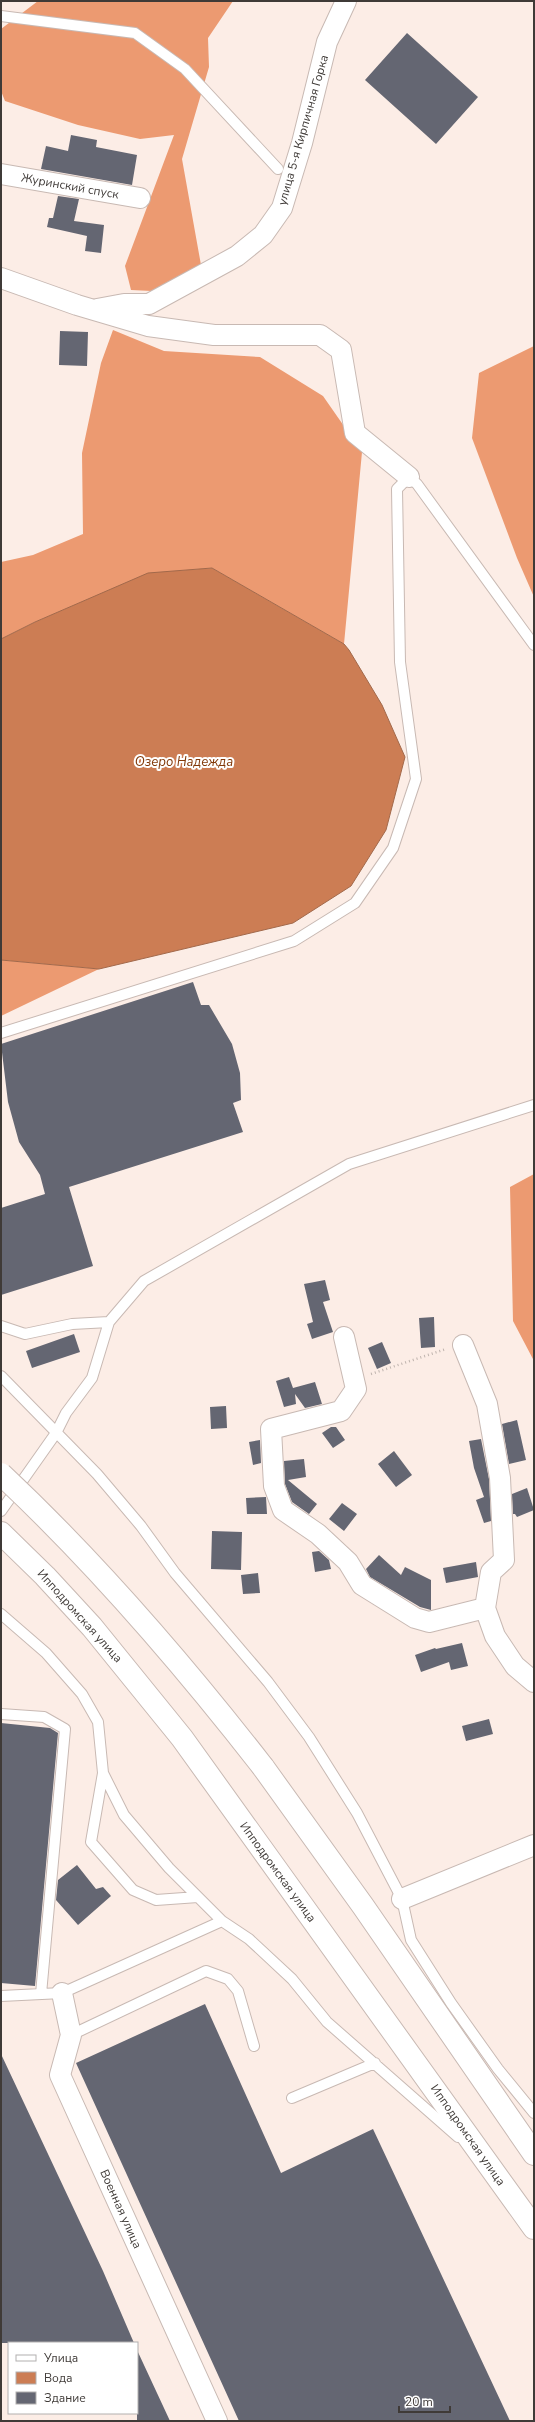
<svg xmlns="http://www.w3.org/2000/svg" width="535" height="2422" viewBox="0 0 535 2422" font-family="'Nunito Sans',sans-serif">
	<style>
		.forest { fill: #ec9a71 }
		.water { fill: #cc7d54; stroke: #a2694b }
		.building { fill: #646672 }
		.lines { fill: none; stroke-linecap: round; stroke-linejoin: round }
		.service-casing { stroke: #c8b9b3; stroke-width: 12 }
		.minor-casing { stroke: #c8b9b3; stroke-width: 22 }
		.trunk-casing { stroke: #c8b9b3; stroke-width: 24 }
		.path { stroke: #bfb4ae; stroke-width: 2.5; stroke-dasharray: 1 3; stroke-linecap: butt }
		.service { stroke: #fff; stroke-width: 10 }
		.minor { stroke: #fff; stroke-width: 20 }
		.trunk { stroke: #fff; stroke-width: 22 }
		.trunk-bridge-casing { stroke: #c8b9b3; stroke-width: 24; stroke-linecap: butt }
		.trunk-bridge { stroke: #fff; stroke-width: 22 }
		.labels { text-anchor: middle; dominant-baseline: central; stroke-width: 4; stroke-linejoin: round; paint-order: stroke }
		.street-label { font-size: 12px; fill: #3f3a37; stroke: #fff }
		.water-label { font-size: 13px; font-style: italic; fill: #823909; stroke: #fff }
	</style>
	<rect width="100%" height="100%" fill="#fcede6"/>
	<!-- forest -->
	<path class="forest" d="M 38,1 L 233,1 L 208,38 L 209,67 L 182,159 L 201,265 L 152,291 L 131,290 L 125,266 L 174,135 L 140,139 L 78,125 L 5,101 L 1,91 L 1,29 Z
		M 113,330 L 164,351 L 260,357 L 323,396 L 362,452 L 344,644 L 212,568 L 148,574 L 35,622 L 1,639 L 1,562 L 33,555 L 83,534 L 82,453 L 101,363 Z
		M 534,346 L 534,597 L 517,558 L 472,438 L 479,373 Z
		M 1,960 L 99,969 L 1,1016 Z
		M 534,1174 L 534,1361 L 513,1321 L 510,1187 Z"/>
	<!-- water -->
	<path class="water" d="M 212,568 L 344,644 L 349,650 L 382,705 L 405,757 L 386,830 L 351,886 L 293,923 L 99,969 L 1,960 L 1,639 L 35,622 L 148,573 Z"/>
	<!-- building -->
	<path class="building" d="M 407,33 L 478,97 L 436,144 L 365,80 Z
		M 71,135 L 97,140 L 96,147 L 137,155 L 132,185 L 41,169 L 46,146 L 68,151 Z
		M 58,196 L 79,199 L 74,221 L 104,225 L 101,253 L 85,251 L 87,236 L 47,227 L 49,218 L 53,218 Z
		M 60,331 L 88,332 L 87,366 L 59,365 Z
		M 193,982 L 201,1005 L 209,1005 L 232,1044 L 240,1073 L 241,1100 L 233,1103 L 243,1132 L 69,1187 L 93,1266 L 1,1295 L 1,1208 L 45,1194 L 40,1175 L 19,1142 L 8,1102 L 1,1044 Z
		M 325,1280 L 330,1300 L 323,1302 L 333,1332 L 312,1339 L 307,1324 L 313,1322 L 304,1284 Z
		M 434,1317 L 435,1347 L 421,1348 L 419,1318 Z
		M 74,1334 L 80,1352 L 32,1368 L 26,1351 Z
		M 382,1342 L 391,1363 L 377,1369 L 368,1348 Z
		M 289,1377 L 293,1388 L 315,1382 L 322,1404 L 305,1408 L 295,1394 L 296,1404 L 284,1407 L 276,1381 Z
		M 226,1406 L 227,1428 L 211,1429 L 210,1407 Z
		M 517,1420 L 526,1460 L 509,1464 L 502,1424 Z
		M 331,1427 L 336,1427 L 345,1440 L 333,1448 L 322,1433 Z
		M 481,1439 L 489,1479 L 491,1521 L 484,1523 L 476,1500 L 484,1497 L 474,1468 L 469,1441 Z
		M 260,1440 L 261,1463 L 253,1465 L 249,1442 Z
		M 394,1451 L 412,1475 L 396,1487 L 378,1464 Z
		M 304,1459 L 306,1477 L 288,1480 L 317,1504 L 309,1514 L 292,1502 L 285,1484 L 284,1461 Z
		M 527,1488 L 534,1510 L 517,1517 L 515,1514 L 513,1514 L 512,1494 Z
		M 266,1497 L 267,1514 L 247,1514 L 246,1498 Z
		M 342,1503 L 357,1514 L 344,1531 L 329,1519 Z
		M 212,1531 L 242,1532 L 241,1570 L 211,1569 Z
		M 319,1551 L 329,1560 L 331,1569 L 315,1572 L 312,1552 Z
		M 379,1555 L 401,1575 L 405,1567 L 431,1580 L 431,1610 L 420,1607 L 370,1577 L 366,1569 Z
		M 476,1562 L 478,1577 L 446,1583 L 443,1568 Z
		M 258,1573 L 260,1593 L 243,1594 L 241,1575 Z
		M 462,1643 L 468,1666 L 451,1670 L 449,1662 L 421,1672 L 415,1655 L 435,1648 L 436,1649 Z
		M 489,1719 L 493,1734 L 466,1741 L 462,1726 Z
		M 1,1723 L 50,1728 L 58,1733 L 35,1986 L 1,1983 Z
		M 77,1865 L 96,1889 L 103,1887 L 111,1896 L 78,1925 L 56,1900 L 58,1880 Z
		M 205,2004 L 281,2173 L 373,2129 L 510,2421 L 239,2421 L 76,2063 Z
		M 1,2054 L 103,2271 L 134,2343 L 1,2343 Z
		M 137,2350 L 170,2421 L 137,2421 Z"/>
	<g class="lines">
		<!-- service casing -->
		<g class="service-casing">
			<path id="service" d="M 1,16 L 135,33 L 185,69 L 278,169
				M 1,1033 L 294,941 L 355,903 L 393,848 L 416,779 L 400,662 L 397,489 L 409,477 L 417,484 L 534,645
				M 1,1326 L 25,1334 L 72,1324 L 109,1322
				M 1,1376 L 97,1474 L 141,1526 L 175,1573 L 268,1682 L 309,1737 L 357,1813 L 402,1899 L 411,1940 L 451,2003 L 498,2069 L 534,2113
				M 1,1511 L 56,1433 L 66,1413 L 92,1378 L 109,1322 L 144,1281 L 349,1164 L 534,1105
				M 1,1614 L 46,1653 L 82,1694 L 98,1722 L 103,1773 L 124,1815 L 169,1868 L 222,1921 L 249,1939 L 292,1979 L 327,2022 L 458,2137
				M 1,1714 L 44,1717 L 65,1729 L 41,1994
				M 103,1773 L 91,1842 L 133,1890 L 156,1900 L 198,1897
				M 1,1996 L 62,1993 L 222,1921
				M 71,2035 L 206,1971 L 228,1979 L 238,1991 L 254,2046
				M 292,2098 L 375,2063"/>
		</g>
		<!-- minor casing -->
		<g class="minor-casing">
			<path id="minor" d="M 1,174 L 140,198
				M 1,278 L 77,305 L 148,326 L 214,335 L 320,335 L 341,350 L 355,433 L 409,477
				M 97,309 L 124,304 L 149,304 L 237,256 L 263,235 L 282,208 L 302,143 L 327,42 L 346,1
				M 344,1337 L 356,1389 L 341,1411 L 271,1429 L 274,1486 L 283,1510 L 318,1534 L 348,1562 L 362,1585 L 415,1618 L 429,1622 L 485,1608
				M 463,1345 L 487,1404 L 500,1478 L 504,1560 L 491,1572 L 485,1608 L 495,1636 L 515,1666 L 534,1682
				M 402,1899 L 534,1845
				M 62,1993 L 71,2035 L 60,2075 L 217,2421"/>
		</g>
		<!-- trunk casing -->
		<g class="trunk-casing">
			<path id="trunk" d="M 1,1533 L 45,1576 L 92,1627 L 182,1738 L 534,2228
				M 263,1767 L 363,1906 L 534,2154"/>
		</g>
		<!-- path -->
		<path class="path" d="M 371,1374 L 446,1349"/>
		<!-- service -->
		<use href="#service" class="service"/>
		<!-- minor -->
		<use href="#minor" class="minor"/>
		<!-- trunk -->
		<use href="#trunk" class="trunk"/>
		<!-- trunk-bridge casing -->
		<g class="trunk-bridge-casing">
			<path id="trunk-bridge" d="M 1,1474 C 97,1564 182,1663 263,1767"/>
		</g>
		<!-- trunk-bridge -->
		<use href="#trunk-bridge" class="trunk-bridge"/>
	</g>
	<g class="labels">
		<!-- street labels -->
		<g class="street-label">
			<text transform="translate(303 130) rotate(-74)">улица 5-я Кирпичная Горка</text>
			<text transform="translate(70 186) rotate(10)">Журинский спуск</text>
			<text transform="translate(80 1616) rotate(48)">Ипподромская улица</text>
			<text transform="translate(278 1872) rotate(54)">Ипподромская улица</text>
			<text transform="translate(468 2135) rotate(55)">Ипподромская улица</text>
			<text transform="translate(121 2209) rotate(66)">Военная улица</text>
		</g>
		<!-- water labels -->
		<g class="water-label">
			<text x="184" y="762">Озеро Надежда</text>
		</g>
	</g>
	<!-- border -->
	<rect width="535" height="2422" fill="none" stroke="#3f3a37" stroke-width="4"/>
	<!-- legend -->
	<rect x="8" y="2342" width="130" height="72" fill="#ffffff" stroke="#b2b0af"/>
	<rect x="16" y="2355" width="20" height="6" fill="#ffffff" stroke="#b2b0af"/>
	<text x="44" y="2362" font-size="12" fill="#3f3a37">Улица</text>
	<rect x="16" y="2372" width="20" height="12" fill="#cc7d54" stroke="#b2b0af"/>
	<text x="44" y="2382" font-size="12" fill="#3f3a37">Вода</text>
	<rect x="16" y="2392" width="20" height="12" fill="#646672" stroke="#b2b0af"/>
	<text x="44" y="2402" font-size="12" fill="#3f3a37">Здание</text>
	<!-- scale -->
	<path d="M399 2406v6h51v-6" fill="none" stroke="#3f3a37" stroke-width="2"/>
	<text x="405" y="2406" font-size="12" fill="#3f3a37" stroke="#ffffff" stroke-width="3" paint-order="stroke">20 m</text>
</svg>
